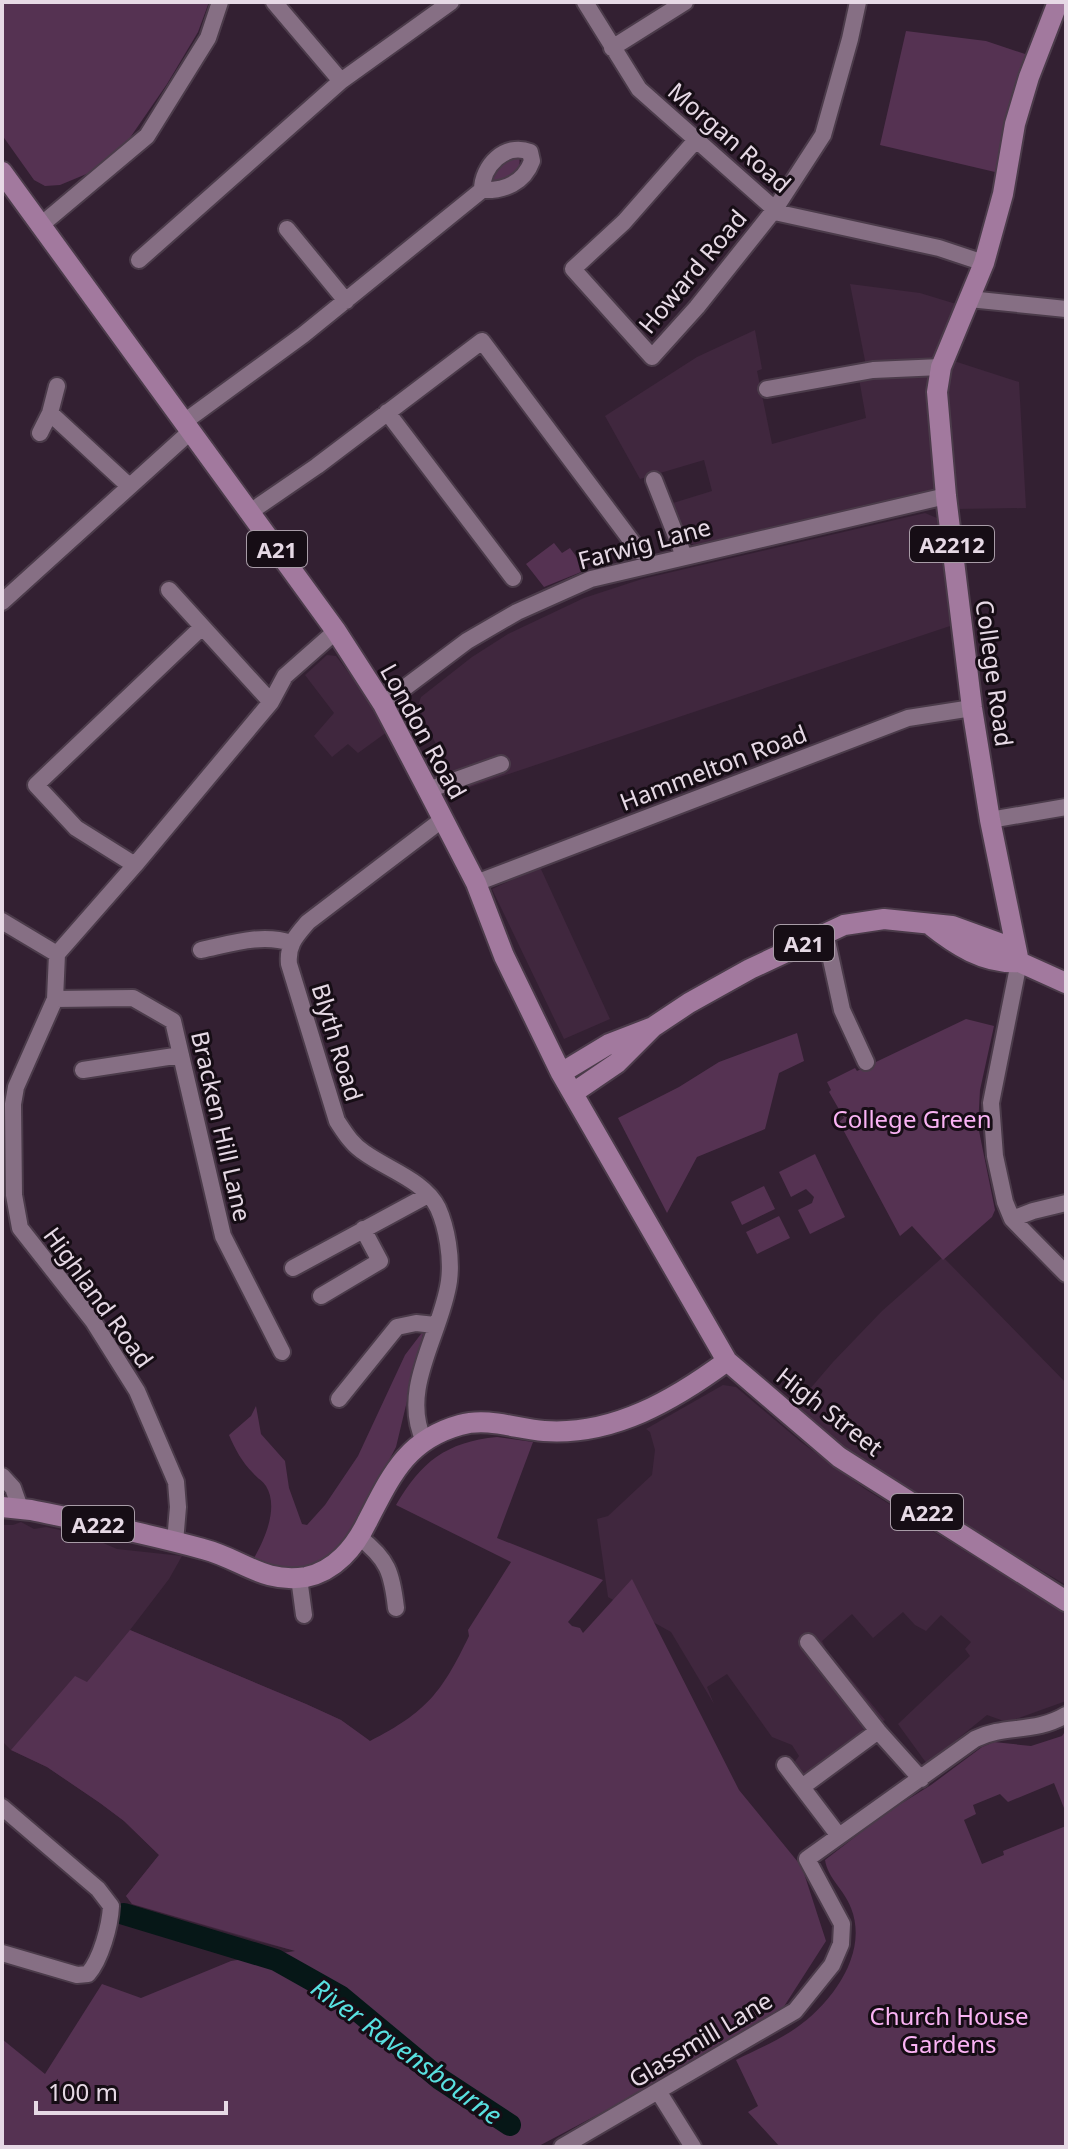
<svg xmlns="http://www.w3.org/2000/svg" width="1068" height="2149" viewBox="0 0 1068 2149" font-family="'Noto Sans',sans-serif">
	<style>
		.built { fill: #40273e }
		.green { fill: #553252 }
		.lines { fill: none; stroke-linecap: round; stroke-linejoin: round }
		.river { stroke: #061717; stroke-width: 22 }
		.minor-casing { stroke: #4b3b4a; stroke-width: 20 }
		.major-casing { stroke: #4b3b4a; stroke-width: 24 }
		.minor { stroke: #866f84; stroke-width: 16 }
		.major { stroke: #a2799e; stroke-width: 20 }
		.labels { text-anchor: middle; dominant-baseline: central; stroke-width: 6; stroke-linejoin: round; paint-order: stroke }
		.shield { fill: #160d15; stroke: #a89ca7; stroke-width: 2 }
		.shield-label { font-size: 22px; font-weight: bold; fill: #e6d9e5 }
		.street-label { font-size: 24px; fill: #e6d9e5; stroke: #160d15 }
		.park-label { font-size: 24px; fill: #fab3f4; stroke: #160d15 }
		.water-label { font-size: 26px; font-style: italic; fill: #58e0e0; stroke: #160d15 }
	</style>
	<rect width="100%" height="100%" fill="#332032"/>
	<!-- built -->
	<path class="built" d="M 850,284 L 920,293 L 966,307 L 941,367 L 945,486 L 694,545 L 686,541 L 673,503 L 712,491 L 704,460 L 640,479 L 605,416 L 697,357 L 755,330 L 762,369 L 757,371 L 772,444 L 866,418 L 858,373 L 867,371 Z
		M 954,361 L 1019,382 L 1026,508 L 955,509 L 945,394 Z
		M 925,513 L 937,518 L 950,626 L 458,791 L 418,706 L 421,697 L 472,657 L 508,634 L 584,598 L 642,579 Z
		M 327,655 L 336,656 L 366,696 L 387,732 L 358,753 L 348,744 L 332,757 L 314,736 L 334,713 L 305,675 Z
		M 540,867 L 610,1019 L 564,1039 L 492,889 Z
		M 943,1257 L 1066,1383 L 1066,1585 L 850,1457 L 799,1413 L 797,1404 L 833,1362 L 882,1311 Z
		M 723,1385 L 736,1387 L 801,1442 L 865,1489 L 987,1565 L 1031,1588 L 1060,1606 L 1066,1612 L 1066,1701 L 1013,1720 L 1001,1720 L 987,1715 L 927,1764 L 898,1724 L 970,1656 L 965,1649 L 971,1642 L 941,1615 L 926,1631 L 915,1625 L 903,1612 L 873,1638 L 852,1614 L 822,1641 L 826,1649 L 885,1720 L 805,1776 L 801,1776 L 793,1764 L 799,1756 L 792,1745 L 772,1737 L 727,1674 L 707,1687 L 714,1704 L 671,1632 L 608,1597 L 597,1519 L 608,1516 L 652,1475 L 655,1450 L 650,1432 L 646,1429 Z
		M 21,1522 L 34,1529 L 46,1527 L 87,1536 L 117,1549 L 182,1556 L 169,1579 L 130,1630 L 306,1704 L 341,1720 L 369,1740 L 297,1951 L 256,1941 L 132,1904 L 126,1896 L 159,1855 L 124,1821 L 100,1803 L 47,1767 L 11,1750 L 2,1741 L 2,1525 L 13,1525 Z"/>
	<!-- green -->
	<path class="green" d="M 2,2 L 209,2 L 198,32 L 167,84 L 125,145 L 96,170 L 60,185 L 45,186 L 34,180 L 2,135 Z
		M 906,31 L 986,41 L 1028,55 L 1011,100 L 995,172 L 880,145 Z
		M 519,157 C 523,174 506,180 492,182 L 491,175 L 505,159 Z
		M 554,543 L 562,553 L 570,548 L 586,570 L 544,587 L 526,564 Z
		M 966,1019 L 994,1026 L 980,1090 L 978,1126 L 995,1210 L 992,1217 L 943,1260 L 912,1226 L 900,1236 L 839,1122 L 844,1118 L 829,1092 L 831,1090 L 827,1082 L 855,1068 L 857,1071 Z
		M 797,1033 L 804,1061 L 779,1073 L 765,1129 L 697,1157 L 667,1213 L 618,1118 L 679,1087 L 719,1062 Z
		M 815,1154 L 845,1217 L 810,1234 L 798,1210 L 812,1203 L 814,1197 L 806,1189 L 791,1197 L 779,1172 Z
		M 764,1186 L 775,1209 L 742,1225 L 731,1202 Z
		M 779,1216 L 790,1238 L 757,1254 L 746,1232 Z
		M 424,1330 L 396,1447 L 343,1548 L 314,1568 L 293,1571 L 277,1568 L 254,1558 C 265,1539 279,1507 266,1486 C 263,1481 256,1477 253,1473 C 242,1462 235,1449 229,1435 L 251,1416 L 256,1406 L 261,1434 L 285,1461 L 289,1488 L 302,1524 L 307,1525 L 325,1505 L 358,1456 L 405,1355 Z
		M 497,1437 L 533,1442 L 497,1538 L 603,1580 L 568,1622 L 572,1626 L 580,1628 L 583,1633 L 632,1579 L 739,1790 L 802,1867 L 826,1941 L 783,2008 L 633,2096 L 537,2147 L 2,2147 L 2,2039 L 45,2074 L 102,1984 L 141,1998 L 231,1961 L 295,1951 L 132,1904 L 126,1896 L 159,1855 L 124,1821 L 100,1803 L 47,1767 L 11,1750 L 75,1676 L 87,1682 L 130,1630 L 306,1704 L 341,1720 L 370,1741 C 427,1712 442,1692 469,1636 L 468,1630 L 511,1562 L 396,1505 C 421,1462 446,1442 497,1437 Z
		M 1066,1730 L 1066,1813 L 1054,1783 L 1008,1802 L 1000,1794 L 973,1805 L 976,1814 L 964,1820 L 982,1864 L 1004,1855 L 1003,1851 L 1066,1826 L 1066,2147 L 780,2147 L 748,2112 L 758,2106 L 736,2060 C 755,2050 778,2041 796,2028 C 832,2003 869,1953 851,1908 C 844,1889 828,1879 825,1860 L 886,1813 L 931,1785 L 982,1747 L 994,1742 L 1031,1746 L 1062,1736 Z"/>
	<g class="lines">
		<!-- river -->
		<path class="river" d="M 124,1914 L 276,1960 L 340,1996 L 440,2079 L 510,2125"/>
		<!-- minor casing -->
		<g class="minor-casing">
			<path id="minor" d="M 585,2 L 639,89 L 779,213 L 939,248 L 984,263
				M 612,48 L 685,2
				M 341,81 L 451,2
				M 696,140 L 624,222 L 573,269 L 652,357 L 697,307 L 775,209 L 823,135 L 850,39 L 858,2
				M 41,225 L 147,136 L 208,38 L 220,2
				M 287,229 L 346,301
				M 139,260 L 341,81 L 274,2
				M 969,299 L 1066,309
				M 767,389 L 873,370 L 941,367
				M 387,412 L 513,578
				M 50,413 L 129,486
				M 184,422 L 303,335 L 482,190 C 504,191 524,183 532,161 L 530,152 C 505,142 482,166 482,190
				M 40,433 L 50,413 L 57,386
				M 654,480 L 684,556
				M 250,512 L 317,466 L 482,341 L 639,551
				M 169,590 L 271,702
				M 2,602 L 191,431
				M 383,704 L 467,641 L 517,612 L 591,579 L 946,496
				M 428,790 L 501,764
				M 990,820 L 1066,807
				M 135,865 L 76,828 L 36,785 L 201,628
				M 476,883 L 908,718 L 972,708
				M 2,921 L 57,954 L 55,999 L 16,1087 L 13,1104 L 14,1195 L 20,1228 L 93,1321 L 137,1391 L 176,1482 L 178,1507 L 175,1542
				M 825,932 L 842,1010 L 866,1062
				M 201,950 C 230,944 262,933 291,943
				M 57,954 L 135,865 L 271,702 L 285,676 L 336,631
				M 1019,962 L 991,1103 L 995,1156 L 1005,1202 L 1012,1219 L 1066,1274
				M 55,999 L 133,998 L 173,1021 L 223,1236 L 282,1352
				M 83,1070 L 181,1055
				M 1012,1219 L 1033,1211 L 1066,1203
				M 293,1268 L 428,1195
				M 321,1296 L 380,1261 L 363,1229
				M 339,1399 L 397,1327 L 416,1323 L 435,1325
				M 424,1441 C 399,1388 442,1333 449,1281 C 452,1258 447,1228 438,1208 C 425,1181 387,1169 365,1153 C 352,1145 345,1133 337,1121 L 289,964 C 287,945 296,936 308,922 L 443,819
				M 2,1476 L 13,1488 L 20,1508
				M 359,1537 C 388,1559 392,1573 396,1608
				M 299,1578 L 304,1615
				M 808,1642 L 878,1731 L 921,1779
				M 785,1765 L 839,1836
				M 802,1787 L 878,1731
				M 2,1807 L 98,1889 L 111,1906 C 110,1926 101,1959 88,1974 L 77,1975 L 2,1953
				M 658,2091 L 693,2147
				M 562,2147 L 795,2011 L 832,1965 L 841,1944 L 842,1924 L 807,1859 L 975,1739 C 1005,1724 1034,1734 1066,1715"/>
		</g>
		<!-- major casing -->
		<g class="major-casing">
			<path id="major" d="M 2,172 L 336,631 L 383,704 L 428,790 L 476,883 L 504,956 L 561,1073 L 727,1361 L 839,1457 L 1066,1601
				M 929,924 C 955,945 984,964 1019,962
				M 1019,962 L 990,820 L 972,708 L 946,496 L 937,392 L 941,367 L 984,263 L 1003,194 L 1015,124 L 1029,77 L 1058,2
				M 561,1073 L 609,1044 L 653,1027
				M 573,1093 L 617,1063 L 653,1027 L 689,1003 L 750,969 L 844,925 L 884,919 L 952,926 L 1007,946 L 1019,962 L 1066,983
				M 2,1507 L 31,1510 C 89,1522 146,1533 203,1549 C 242,1559 263,1584 306,1577 C 335,1571 355,1547 367,1522 C 391,1476 406,1440 460,1425 C 488,1417 517,1429 544,1431 C 613,1436 674,1400 727,1361"/>
		</g>
		<!-- minor -->
		<use href="#minor" class="minor"/>
		<!-- major -->
		<use href="#major" class="major"/>
	</g>
	<g class="labels">
		<!-- shield labels -->
		<g class="shield">
			<rect x="910" y="526" width="84" height="36" rx="6"/>
			<rect x="247" y="531" width="60" height="36" rx="6"/>
			<rect x="774" y="925" width="60" height="36" rx="6"/>
			<rect x="891" y="1494" width="72" height="36" rx="6"/>
			<rect x="62" y="1506" width="72" height="36" rx="6"/>
		</g>
		<g class="shield-label">
			<text x="952" y="544">A2212</text>
			<text x="277" y="549">A21</text>
			<text x="804" y="943">A21</text>
			<text x="927" y="1512">A222</text>
			<text x="98" y="1524">A222</text>
		</g>
		<!-- street labels -->
		<g class="street-label">
			<text transform="translate(730 137) rotate(41)">Morgan Road</text>
			<text transform="translate(692 271) rotate(-50)">Howard Road</text>
			<text transform="translate(644 543) rotate(-15)">Farwig Lane</text>
			<text transform="translate(995 673) rotate(82)">College Road</text>
			<text transform="translate(424 731) rotate(61)">London Road</text>
			<text transform="translate(713 767) rotate(-21)">Hammelton Road</text>
			<text transform="translate(338 1042) rotate(73)">Blyth Road</text>
			<text transform="translate(222 1126) rotate(77)">Bracken Hill Lane</text>
			<text transform="translate(99 1297) rotate(54)">Highland Road</text>
			<text transform="translate(830 1411) rotate(38)">High Street</text>
			<text transform="translate(700 2039) rotate(-31)">Glassmill Lane</text>
		</g>
		<!-- park labels -->
		<g class="park-label">
			<text x="912" y="1118">College Green</text>
			<text x="949" y="2015">Church House<tspan x="949" dy="28">Gardens</tspan></text>
		</g>
		<!-- water labels -->
		<g class="water-label">
			<text transform="translate(407 2051) rotate(36)">River Ravensbourne</text>
		</g>
	</g>
	<!-- border -->
	<rect width="1068" height="2149" fill="none" stroke="#e6d9e5" stroke-width="8"/>
	<!-- scale -->
	<path d="M36 2101v12h190v-12" fill="none" stroke="#e6d9e5" stroke-width="4"/>
	<text x="48" y="2101" font-size="24" fill="#e6d9e5" stroke="#160d15" stroke-width="6" paint-order="stroke">100 m</text>
</svg>
